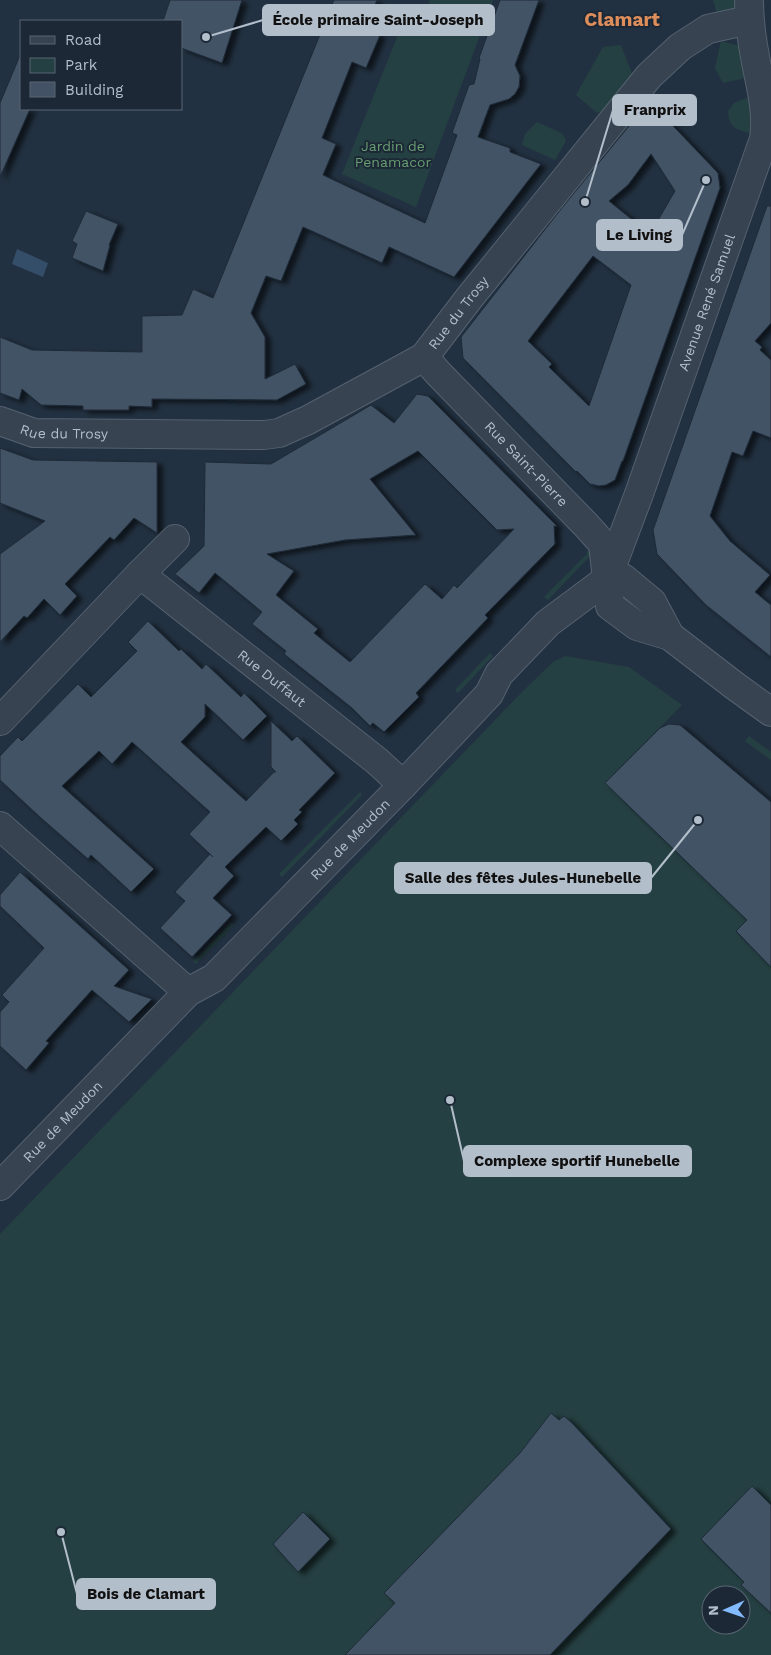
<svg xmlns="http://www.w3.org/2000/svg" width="771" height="1655" viewBox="0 0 771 1655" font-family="'Work Sans',sans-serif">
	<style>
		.green { fill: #254042; fill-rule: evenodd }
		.water { fill: #344d69 }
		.building { fill: #435365; stroke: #1e2a38; fill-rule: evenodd; filter: url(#shadow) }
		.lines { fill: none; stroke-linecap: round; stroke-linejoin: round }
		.minor-casing { stroke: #55616e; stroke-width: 30 }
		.minor { stroke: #374351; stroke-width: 28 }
		.labels { text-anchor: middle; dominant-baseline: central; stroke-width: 4; stroke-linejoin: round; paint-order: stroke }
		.park-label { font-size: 14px; fill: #689e72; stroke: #1c2836 }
		.street-label { font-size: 14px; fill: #b3becb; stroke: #1c2836 }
		.district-label { font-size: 19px; font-weight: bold; fill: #de8e5b; stroke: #1c2836 }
		.leader { fill: none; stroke: #b3becb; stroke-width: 2 }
		.callout-dot { fill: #b3becb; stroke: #1c2836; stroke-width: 2 }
		.callout { fill: #b3becb; stroke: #b3becb; stroke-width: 2 }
		.callout-label { font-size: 15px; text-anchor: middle; font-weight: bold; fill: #111 }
	</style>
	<defs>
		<filter id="shadow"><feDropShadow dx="5.5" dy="3" stdDeviation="2.5" flood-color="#0009"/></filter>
	</defs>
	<rect width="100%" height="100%" fill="#223141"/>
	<!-- green -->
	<path class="green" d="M 430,0 L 493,0 L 416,207 L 342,174 L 404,20 L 419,27 Z
		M 713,0 L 740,0 L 740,10 L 717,16 L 715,6 Z
		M 721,41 L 744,47 L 750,77 L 723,83 L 715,68 Z
		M 621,45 L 633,76 L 610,109 L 597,113 L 576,95 L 603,47 Z
		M 754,95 L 754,134 C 739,130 729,130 728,111 L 734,103 Z
		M 537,122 L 563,134 L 566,141 L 555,160 L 522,145 L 525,134 Z
		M 587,544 L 592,554 L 548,600 L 544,597 L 586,555 L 588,550 Z
		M 490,653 L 493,656 L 458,693 L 455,690 Z
		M 565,656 L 629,667 L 682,705 L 605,783 L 747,920 L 736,932 L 771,967 L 771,1655 L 0,1655 L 0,1234 L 524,690 L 553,662 ZM 711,1595 L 741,1595 L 741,1625 L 711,1625 Z
		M 749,736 L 771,752 L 771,760 L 745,741 Z
		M 360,792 L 362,795 L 282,877 L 279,874 Z
		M 231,922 L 234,925 L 196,964 L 193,961 Z"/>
	<!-- water -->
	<path class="water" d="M 17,249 L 48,263 L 43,277 L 12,264 Z"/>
	<!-- building -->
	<path class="building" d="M 170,0 L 242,0 L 222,63 L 181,48 L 181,21 L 163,21 Z
		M 334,0 L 377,0 L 365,30 L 380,35 L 366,68 L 352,62 L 322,138 L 336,144 L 323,175 L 425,223 L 457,135 L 452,133 L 469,85 L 474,84 L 480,59 L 479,58 L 500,0 L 539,0 L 515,65 L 520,76 L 519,87 L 515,94 L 509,99 L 490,105 L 478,137 L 510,148 L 510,152 L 541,164 L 454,277 L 389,247 L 382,263 L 303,227 L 281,281 L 266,276 L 251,313 L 265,337 L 265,379 L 295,364 L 306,384 L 277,400 L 152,399 L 152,407 L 129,406 L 129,410 L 83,410 L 83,406 L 41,405 L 22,389 L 19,400 L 0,393 L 0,337 L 32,350 L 142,352 L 142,316 L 182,315 L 193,289 L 213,298 Z
		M 21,53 L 21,109 L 30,109 L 0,177 L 0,103 Z
		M 656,108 L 718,173 L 720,188 L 623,461 L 622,461 L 615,480 L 606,485 L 599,486 L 590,484 L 577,471 L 576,472 L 463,358 L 461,337 L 561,209 L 642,110 ZM 651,154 L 675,191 L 650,234 L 609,201 L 628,185 ZM 593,256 L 631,285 L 589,406 L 549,367 L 552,364 L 528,341 Z
		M 767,206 L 771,206 L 771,323 L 755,341 L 762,347 L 760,350 L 771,360 L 771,438 L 753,431 L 743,456 L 732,452 L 710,516 L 730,541 L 770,575 L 755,592 L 771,605 L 771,657 L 706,605 L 657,554 L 653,530 Z
		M 86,211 L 118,224 L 109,245 L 110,245 L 103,271 L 72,258 L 77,244 L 72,241 Z
		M 417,394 L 428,396 L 557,526 L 554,526 L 555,544 L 485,615 L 488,618 L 416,693 L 419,697 L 384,732 L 373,723 L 370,726 L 352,708 L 284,654 L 286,651 L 252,624 L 262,612 L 215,573 L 199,593 L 175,574 L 204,546 L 205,462 L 271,464 L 371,405 L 394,423 ZM 418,451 L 497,530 L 514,529 L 457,588 L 454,585 L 442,599 L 425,584 L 350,662 L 314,633 L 318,629 L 276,595 L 294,571 L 267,554 L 345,540 L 416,535 L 370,479 Z
		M 0,448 L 33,460 L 157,462 L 157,533 L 134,518 L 114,540 L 110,537 L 65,584 L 77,596 L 60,615 L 44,599 L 27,618 L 24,616 L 0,642 L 0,554 L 45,521 L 0,503 Z
		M 148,621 L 179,651 L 181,649 L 202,669 L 206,664 L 241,697 L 244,693 L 267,716 L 243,740 L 205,704 L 205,717 L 181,742 L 246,801 L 274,772 L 276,772 L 271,767 L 271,721 L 292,741 L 297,736 L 335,773 L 299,810 L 302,812 L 294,820 L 298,824 L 281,841 L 266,827 L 225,867 L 234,876 L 213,898 L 232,915 L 192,957 L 160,928 L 185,901 L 175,892 L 210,854 L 213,857 L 189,834 L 210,812 L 132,742 L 112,764 L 99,751 L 62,786 L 154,869 L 131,892 L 91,855 L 88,859 L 41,818 L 0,780 L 0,756 L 18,737 L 22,741 L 78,684 L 91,697 L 137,651 L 128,642 Z
		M 669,724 L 680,725 L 771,802 L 771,967 L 736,931 L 747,920 L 605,783 L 660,728 Z
		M 20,872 L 129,970 L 114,986 L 152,999 L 129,1022 L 92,990 L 46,1041 L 49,1043 L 26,1070 L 0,1046 L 0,1012 L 9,1002 L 2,995 L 44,948 L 0,906 L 0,895 Z
		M 551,1413 L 559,1420 L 564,1416 L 572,1423 L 671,1529 L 550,1655 L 345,1655 L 395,1603 L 384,1593 L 520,1453 Z
		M 752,1486 L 771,1505 L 771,1613 L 741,1585 L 744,1582 L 701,1539 Z
		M 303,1512 L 330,1539 L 298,1572 L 273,1544 Z"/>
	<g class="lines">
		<!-- minor casing -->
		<g class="minor-casing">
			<g id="minor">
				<path id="s1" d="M 424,357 L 438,373 L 586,525 L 603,544 L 610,606 L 637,626 L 670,636 L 735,686 L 771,712"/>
				<path id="s2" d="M 0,421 L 34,433 L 264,435 L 279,433 L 308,420 L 424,357 L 470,297 L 649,76 L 680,47 L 708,29 L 749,20"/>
				<path d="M 140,574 L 175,539"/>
				<path id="s3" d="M 607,579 L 639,494 L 764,139 C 768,113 761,88 756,62 C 752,42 749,21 749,0"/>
				<path d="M 607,579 L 623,578 L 652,602 L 670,636"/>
				<path id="s4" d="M 0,721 L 140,574 L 377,761 L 403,785"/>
				<path d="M 0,826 L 188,992"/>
				<path id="s5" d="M 0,1186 L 188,992 L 214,978 L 403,785 L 489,694 L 499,674 L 548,623 L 607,579"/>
			</g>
		</g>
		<!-- minor -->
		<use href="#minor" class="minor"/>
	</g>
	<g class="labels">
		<!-- park labels -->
		<g class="park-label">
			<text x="393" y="146">Jardin de<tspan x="393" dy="16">Penamacor</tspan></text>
		</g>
		<!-- street labels -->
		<g class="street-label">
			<text stroke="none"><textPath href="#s3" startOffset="294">Avenue René Samuel</textPath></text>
			<text stroke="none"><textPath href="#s2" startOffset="501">Rue du Trosy</textPath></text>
			<text stroke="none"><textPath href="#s2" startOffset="66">Rue du Trosy</textPath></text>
			<text stroke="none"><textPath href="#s1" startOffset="148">Rue Saint-Pierre</textPath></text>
			<text stroke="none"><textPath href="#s4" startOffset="371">Rue Duffaut</textPath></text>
			<text stroke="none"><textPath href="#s5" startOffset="494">Rue de Meudon</textPath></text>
			<text stroke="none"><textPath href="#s5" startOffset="90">Rue de Meudon</textPath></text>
		</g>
		<!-- district labels -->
		<g class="district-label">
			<text x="622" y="19">Clamart</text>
		</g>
	</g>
	<!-- callouts -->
	<path class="leader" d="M206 37L263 20M585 202L613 110M706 180L682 235M698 820L651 878M450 1100L464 1161M61 1532L77 1594"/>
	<g class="callout-dot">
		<circle cx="206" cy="37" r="5"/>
		<circle cx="585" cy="202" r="5"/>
		<circle cx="706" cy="180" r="5"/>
		<circle cx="698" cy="820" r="5"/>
		<circle cx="450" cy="1100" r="5"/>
		<circle cx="61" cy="1532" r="5"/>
	</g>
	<g class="callout">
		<rect x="263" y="5" width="231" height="30" rx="5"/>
		<rect x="613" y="95" width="83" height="30" rx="5"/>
		<rect x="597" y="220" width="85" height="30" rx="5"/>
		<rect x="395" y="863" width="256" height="30" rx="5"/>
		<rect x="464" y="1146" width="227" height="30" rx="5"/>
		<rect x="77" y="1579" width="138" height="30" rx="5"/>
	</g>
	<g class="callout-label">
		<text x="378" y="25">École primaire Saint-Joseph</text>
		<text x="655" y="115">Franprix</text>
		<text x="639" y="240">Le Living</text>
		<text x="523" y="883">Salle des fêtes Jules-Hunebelle</text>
		<text x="577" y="1166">Complexe sportif Hunebelle</text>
		<text x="146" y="1599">Bois de Clamart</text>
	</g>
	<!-- legend -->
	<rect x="20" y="20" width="162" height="90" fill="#1c2836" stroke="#586472"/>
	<rect x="30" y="36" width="25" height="8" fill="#374351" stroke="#586472"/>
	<text x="65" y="45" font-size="15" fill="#b3becb">Road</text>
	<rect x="30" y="58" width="25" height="15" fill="#254042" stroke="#586472"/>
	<text x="65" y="70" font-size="15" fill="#b3becb">Park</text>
	<rect x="30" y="82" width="25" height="15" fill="#435365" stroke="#586472"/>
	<text x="65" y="95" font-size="15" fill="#b3becb">Building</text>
	<!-- north arrow -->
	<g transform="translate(726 1610) rotate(268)"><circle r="24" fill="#1c2836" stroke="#586472"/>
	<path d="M0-4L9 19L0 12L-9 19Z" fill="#84baff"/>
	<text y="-8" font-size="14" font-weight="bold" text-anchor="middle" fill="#b3becb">N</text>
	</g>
</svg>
